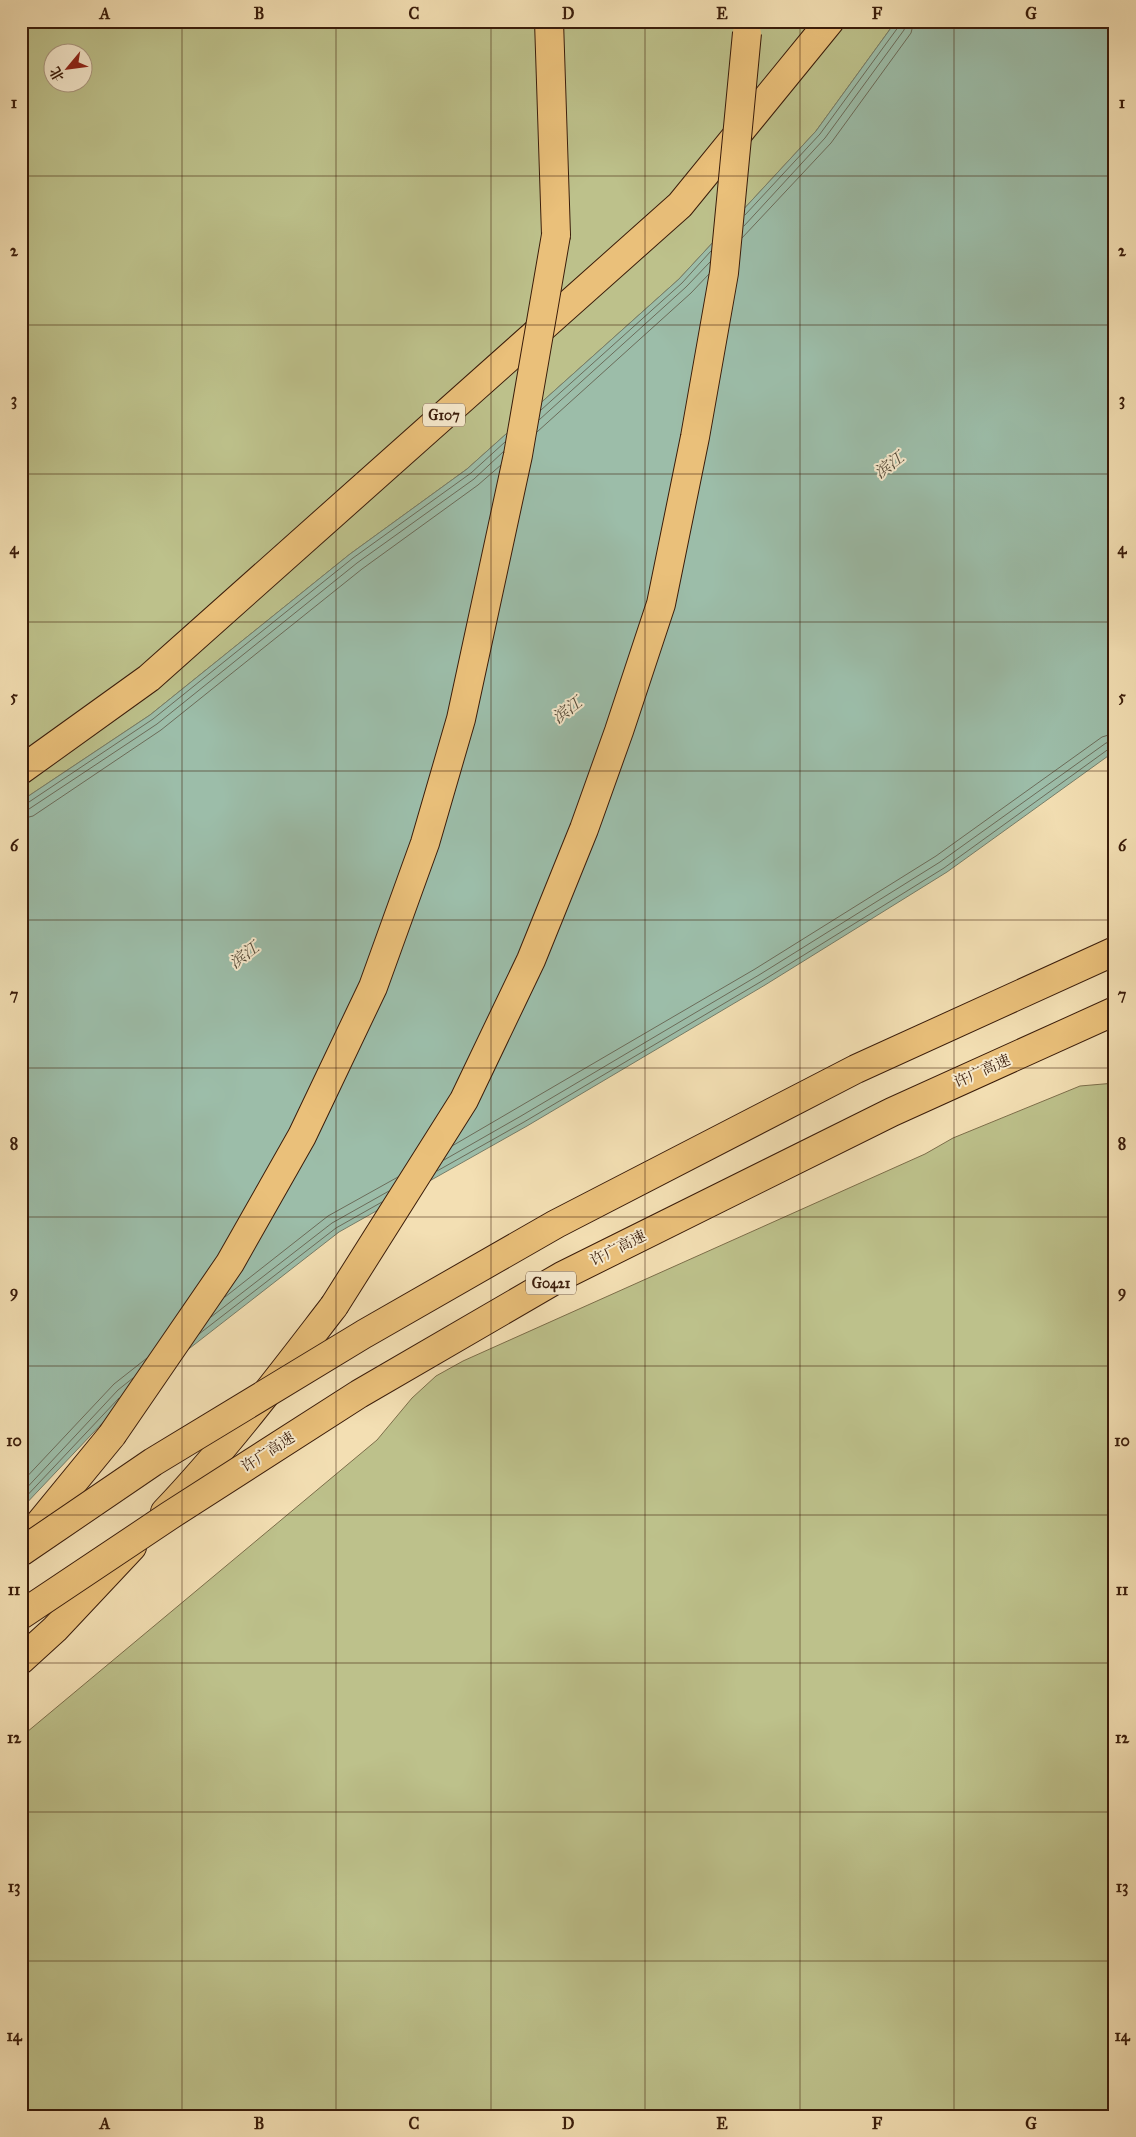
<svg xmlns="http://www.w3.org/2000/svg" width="1136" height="2137" viewBox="0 0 1136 2137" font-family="'IM FELL Great Primer','Noto Serif SC',serif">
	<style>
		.green { fill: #bdc18b; stroke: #7c6e4a; fill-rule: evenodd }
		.water { fill: #9cbda9; stroke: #757d69 }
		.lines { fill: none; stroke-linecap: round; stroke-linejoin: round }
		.shore { stroke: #6b6c5a; stroke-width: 1 }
		.highway-casing { stroke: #3a1c0a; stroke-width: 30 }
		.highway { stroke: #eac07a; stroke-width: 28 }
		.highway-bridge-casing { stroke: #3a1c0a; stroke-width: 30; stroke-linecap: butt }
		.highway-bridge { stroke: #eac07a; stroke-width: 28 }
		.grid { fill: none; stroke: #3a1c0a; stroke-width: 1; stroke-opacity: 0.55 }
		.labels { text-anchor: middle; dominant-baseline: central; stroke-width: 4; stroke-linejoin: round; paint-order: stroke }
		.shield { fill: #f7eace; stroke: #735a45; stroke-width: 1 }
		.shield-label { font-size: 14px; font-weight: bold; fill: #3a1c0a }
		.street-label { font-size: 15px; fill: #3a1c0a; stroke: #f7eace }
		.water-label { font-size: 16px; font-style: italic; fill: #574c3a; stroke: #f7eace }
		.neatline { fill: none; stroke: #3a1c0a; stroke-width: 2 }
		.grid-label { font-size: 16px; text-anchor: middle; font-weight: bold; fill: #3a1c0a }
	</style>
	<rect width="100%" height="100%" fill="#f3dfb3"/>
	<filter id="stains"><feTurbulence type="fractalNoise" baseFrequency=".004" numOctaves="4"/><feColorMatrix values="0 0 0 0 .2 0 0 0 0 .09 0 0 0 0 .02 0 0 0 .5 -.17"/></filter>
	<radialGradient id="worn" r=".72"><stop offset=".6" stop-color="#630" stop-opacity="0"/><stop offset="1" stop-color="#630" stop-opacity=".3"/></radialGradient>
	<!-- green -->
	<path class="green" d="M 21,21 L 896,21 L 816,131 L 679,279 L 467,469 L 350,554 L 150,715 L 21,801 ZM 52,52 L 82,52 L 82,82 L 52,82 Z
		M 1115,1083 L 1115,2116 L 21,2116 L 21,1737 L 377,1440 L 412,1398 L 436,1376 L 463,1361 L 925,1154 L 953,1138 L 1080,1086 Z"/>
	<!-- water -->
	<path class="water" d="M 896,21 L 1115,21 L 1115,751 L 947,872 L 765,985 L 527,1126 L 339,1232 L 127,1397 L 21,1509 L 21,801 L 150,715 L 350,554 L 467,469 L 679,279 L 816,131 Z"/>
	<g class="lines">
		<!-- shore -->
		<path class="shore" d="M 745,215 L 820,134 L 899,26 L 900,21
			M 744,226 L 825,138 L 904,30 L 906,21
			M 742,238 L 831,143 L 911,33 L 914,21
			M 541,410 L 682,283 L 711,251
			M 539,420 L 686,287 L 710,262
			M 537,432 L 691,293 L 709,274
			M 21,805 L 26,804 L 153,719 L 353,558 L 471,473 L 505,442
			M 21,811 L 29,809 L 157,724 L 357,563 L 474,479 L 503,452
			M 21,819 L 33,816 L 161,730 L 362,569 L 478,485 L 501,465
			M 452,1146 L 755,969 L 936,856 L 1102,737 L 1115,733
			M 444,1160 L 521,1116 L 759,975 L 940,862 L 1106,743 L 1115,741
			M 437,1171 L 524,1122 L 762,981 L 944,868 L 1110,748 L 1115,747
			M 225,1297 L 328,1216 L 398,1177
			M 211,1317 L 332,1223 L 389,1191
			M 199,1334 L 336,1228 L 382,1202
			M 21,1483 L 114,1384 L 147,1358
			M 21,1494 L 118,1390 L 133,1378
			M 21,1502 L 119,1398"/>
		<!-- highway casing -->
		<g class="highway-casing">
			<path id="highway" d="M 549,21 L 556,235
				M 21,770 L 149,678 L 680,205 L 830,21
				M 165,1512 C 226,1448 280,1376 334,1306
				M 21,1546 L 112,1435
				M 21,1660 L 55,1629 L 132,1547"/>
		</g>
		<!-- highway -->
		<use href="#highway" class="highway"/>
		<!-- highway-bridge casing -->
		<g class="highway-bridge-casing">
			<path id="highway-bridge" d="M 334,1306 L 464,1100 L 531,960 L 584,829 L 619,731 L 661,604 L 695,437 L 724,273 L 747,33
				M 112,1435 L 230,1263 L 302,1136 L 373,987 L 425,843 L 461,719 L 518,455 L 556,235
				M 21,1552 L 153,1462 L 364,1334 L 556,1224 L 856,1069 L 1115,951
				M 21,1615 L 169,1516 L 359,1394 L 562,1276 L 892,1112 L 1115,1011"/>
		</g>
		<!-- highway-bridge -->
		<use href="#highway-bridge" class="highway-bridge"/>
	</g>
	<!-- grid -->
	<path class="grid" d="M 182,21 L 182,2116M 336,21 L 336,2116M 491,21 L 491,2116M 645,21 L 645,2116M 800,21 L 800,2116M 954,21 L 954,2116M 21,176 L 1115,176M 21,325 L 1115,325M 21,474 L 1115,474M 21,622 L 1115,622M 21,771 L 1115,771M 21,920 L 1115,920M 21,1068 L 1115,1068M 21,1217 L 1115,1217M 21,1366 L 1115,1366M 21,1515 L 1115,1515M 21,1663 L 1115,1663M 21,1812 L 1115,1812M 21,1961 L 1115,1961"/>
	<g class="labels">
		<!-- shield labels -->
		<g class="shield">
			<rect x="423" y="403.5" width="42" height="23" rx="4"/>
			<rect x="526" y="1271.5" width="50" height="23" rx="4"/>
		</g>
		<g class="shield-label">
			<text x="444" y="415">G107</text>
			<text x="551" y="1283">G0421</text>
		</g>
		<!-- street labels -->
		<g class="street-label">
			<text transform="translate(982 1071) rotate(-24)">许广高速</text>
			<text transform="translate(618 1248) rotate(-27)">许广高速</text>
			<text transform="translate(268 1452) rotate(-33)">许广高速</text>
		</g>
		<!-- water labels -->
		<g class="water-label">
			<text transform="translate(889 465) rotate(-37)">滨江</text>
			<text transform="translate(567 710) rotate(-37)">滨江</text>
			<text transform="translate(244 955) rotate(-37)">滨江</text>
		</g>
	</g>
	<!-- margin -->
	<rect width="1136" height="2137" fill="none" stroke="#f3dfb3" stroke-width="55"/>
	<!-- north arrow -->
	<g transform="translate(68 68) rotate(241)"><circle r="24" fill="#f7eace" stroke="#ab9880"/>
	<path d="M0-4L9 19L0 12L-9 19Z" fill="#8f2418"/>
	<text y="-8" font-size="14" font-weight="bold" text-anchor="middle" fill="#3a1c0a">北</text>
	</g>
	<rect x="28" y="28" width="1080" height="2082" class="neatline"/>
	<g class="grid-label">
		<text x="105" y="19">A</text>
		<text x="259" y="19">B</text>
		<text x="414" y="19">C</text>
		<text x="568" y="19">D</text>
		<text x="722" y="19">E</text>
		<text x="877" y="19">F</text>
		<text x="1031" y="19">G</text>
		<text x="14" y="108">1</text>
		<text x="1122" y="108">1</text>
		<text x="14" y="256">2</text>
		<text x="1122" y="256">2</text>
		<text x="14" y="405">3</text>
		<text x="1122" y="405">3</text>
		<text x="14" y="554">4</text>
		<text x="1122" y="554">4</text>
		<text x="14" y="702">5</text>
		<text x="1122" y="702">5</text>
		<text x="14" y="851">6</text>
		<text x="1122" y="851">6</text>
		<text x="14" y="1000">7</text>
		<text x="1122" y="1000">7</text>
		<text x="14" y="1149">8</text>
		<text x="1122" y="1149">8</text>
		<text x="14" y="1297">9</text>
		<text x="1122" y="1297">9</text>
		<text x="14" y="1446">10</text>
		<text x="1122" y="1446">10</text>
		<text x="14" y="1595">11</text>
		<text x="1122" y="1595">11</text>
		<text x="14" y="1743">12</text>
		<text x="1122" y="1743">12</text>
		<text x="14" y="1892">13</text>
		<text x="1122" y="1892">13</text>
		<text x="14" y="2041">14</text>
		<text x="1122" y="2041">14</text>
		<text x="105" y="2129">A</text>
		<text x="259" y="2129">B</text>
		<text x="414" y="2129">C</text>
		<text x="568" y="2129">D</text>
		<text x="722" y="2129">E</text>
		<text x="877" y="2129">F</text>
		<text x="1031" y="2129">G</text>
	</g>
	<rect width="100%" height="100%" filter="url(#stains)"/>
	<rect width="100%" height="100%" fill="url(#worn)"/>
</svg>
